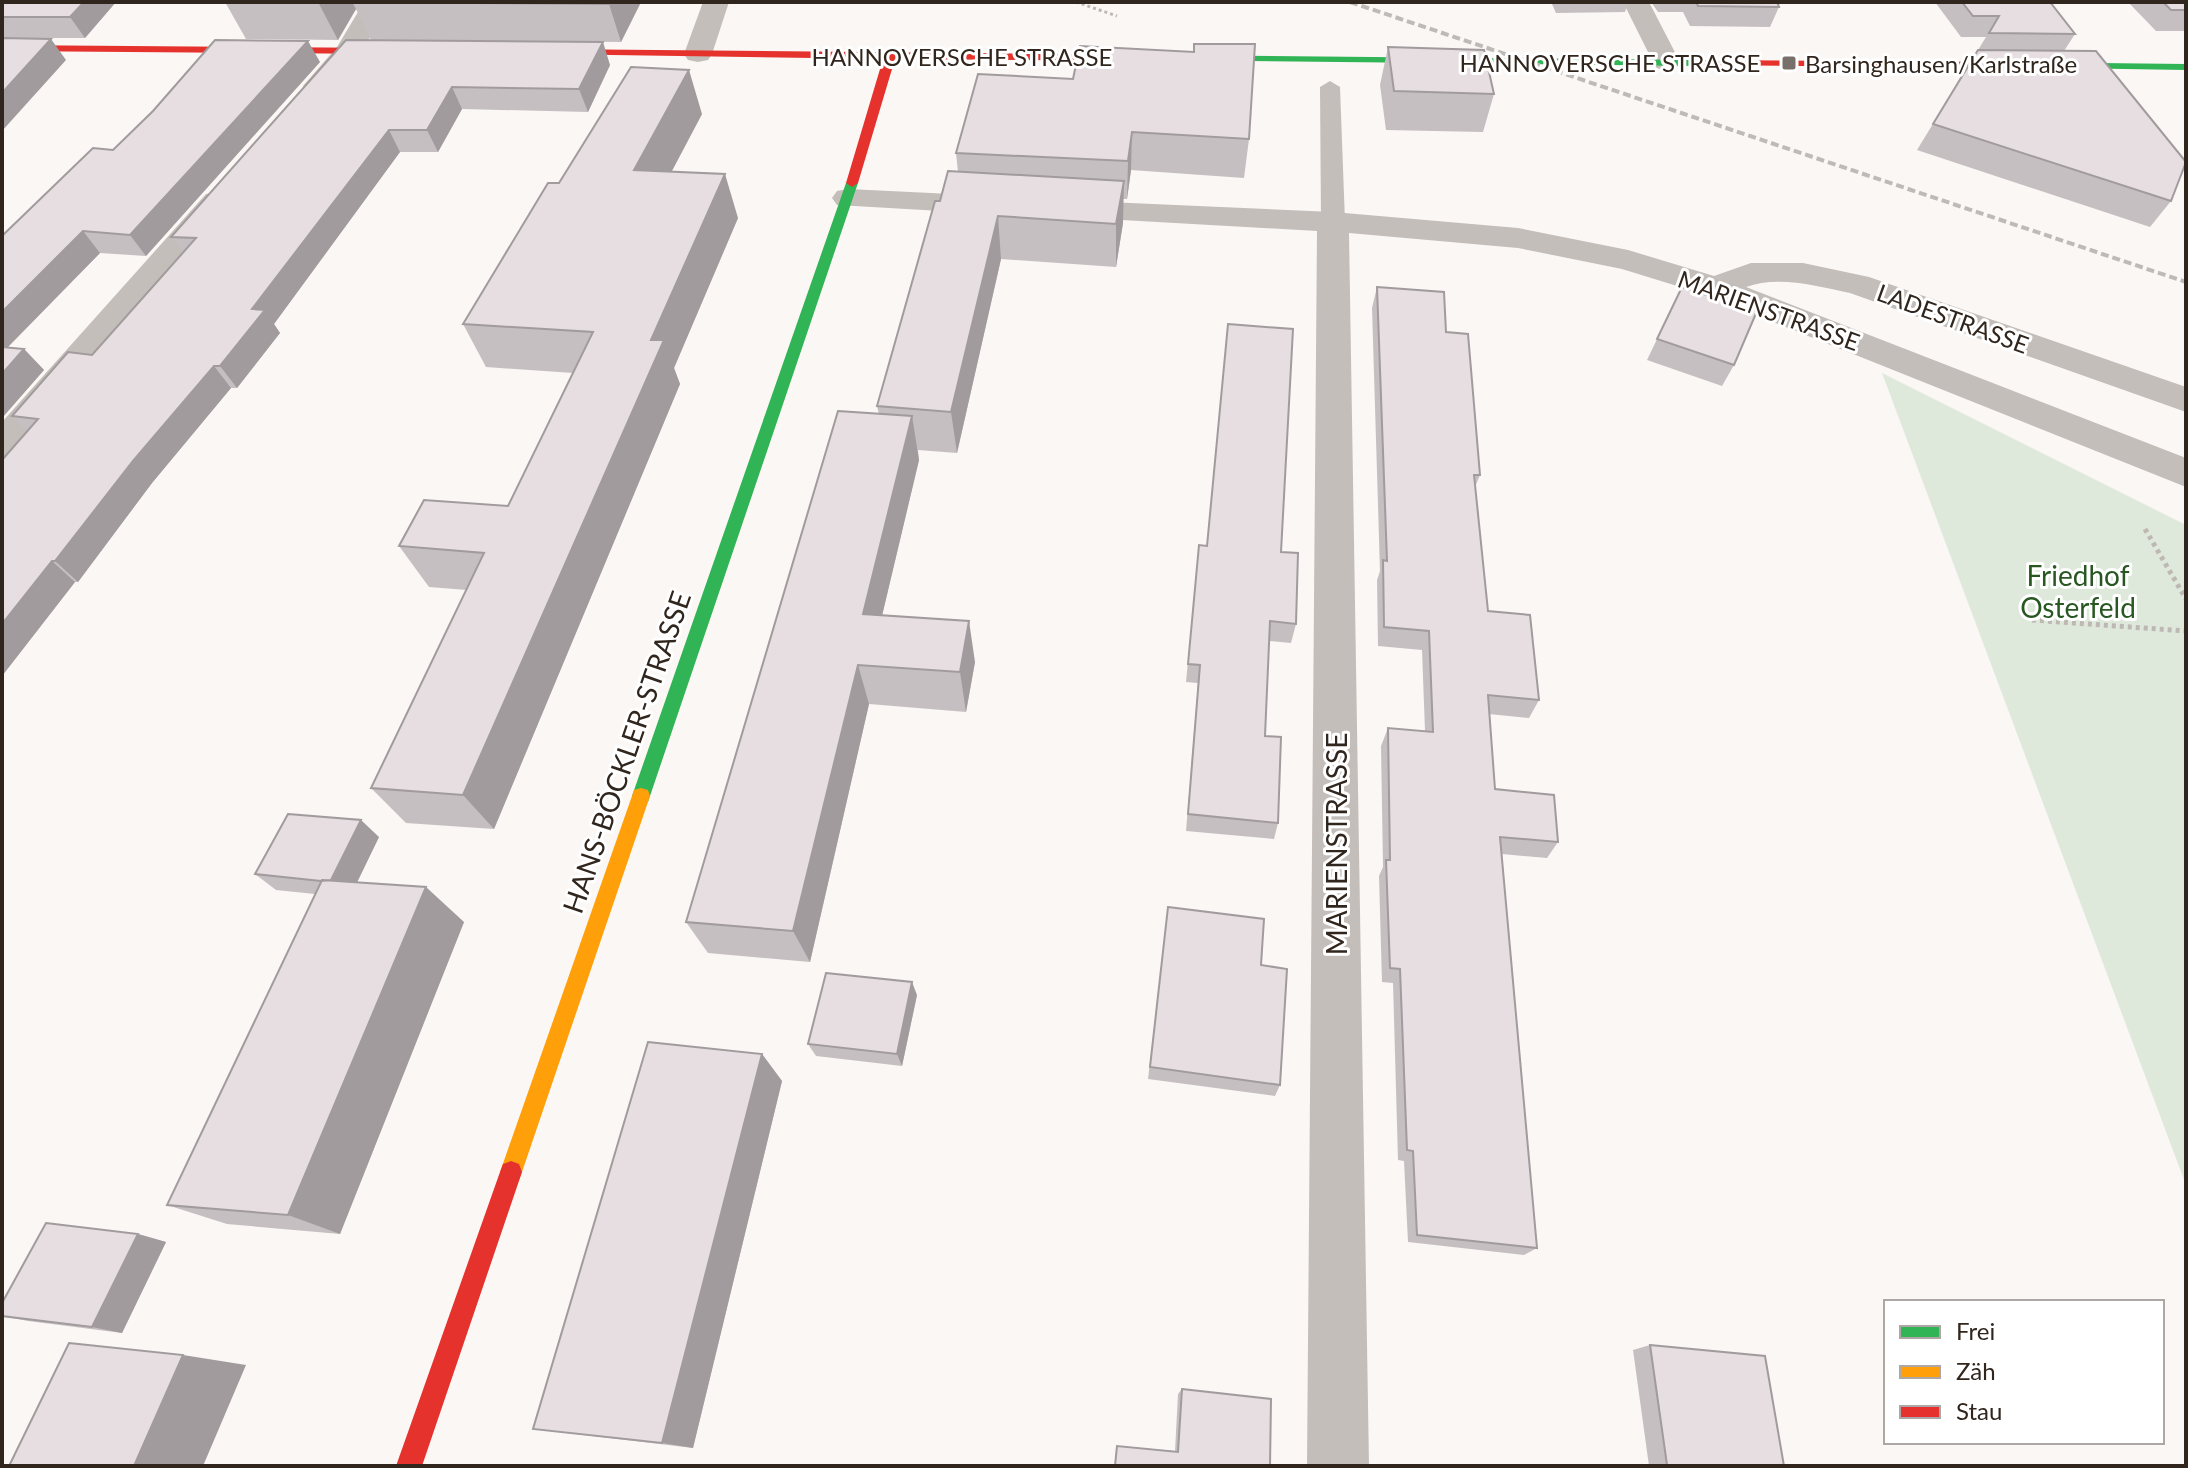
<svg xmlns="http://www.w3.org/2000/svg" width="2188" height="1468" viewBox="0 0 2188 1468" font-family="Lato,sans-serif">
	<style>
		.green { fill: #dee9db }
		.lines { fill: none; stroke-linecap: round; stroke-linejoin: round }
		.path-far1 { stroke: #beb8b4; stroke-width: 3; stroke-dasharray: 3 3; stroke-linecap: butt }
		.path { stroke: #beb8b4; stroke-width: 5; stroke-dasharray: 4 4; stroke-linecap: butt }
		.lane { fill: #c4beba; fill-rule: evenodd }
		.street { fill: #c4beba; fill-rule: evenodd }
		.fast { fill: #30b455; fill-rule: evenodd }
		.slow { fill: #ff9f0a; fill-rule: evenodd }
		.jam { fill: #e5322d; fill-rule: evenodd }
		.rail { stroke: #bebbb7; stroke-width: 4; stroke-dasharray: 8 4; stroke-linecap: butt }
		.wall { fill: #c6bfc2 }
		.shaded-wall { fill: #a19b9e }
		.building { fill: #e6dee1; stroke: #a19b9e; stroke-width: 2 }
		.poi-dot { fill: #776f69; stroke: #fff; stroke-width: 3 }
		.labels { text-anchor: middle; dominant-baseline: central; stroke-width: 6; stroke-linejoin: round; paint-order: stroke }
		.far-street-label { font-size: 24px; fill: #31261d; stroke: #fff }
		.far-poi-label { font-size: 24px; fill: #31261d; stroke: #fff; text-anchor: start }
		.park-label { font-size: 28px; fill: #285722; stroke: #fff }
		.street-label { font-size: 28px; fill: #31261d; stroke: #fff }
	</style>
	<rect width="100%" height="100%" fill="#faf7f5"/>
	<!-- green -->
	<path class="green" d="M 1882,373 L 2186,525 L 2186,1185 Z"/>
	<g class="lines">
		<!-- path-far1 -->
		<path class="path-far1" d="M 1076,2 L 1117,16"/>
		<!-- path -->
		<path class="path" d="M 2145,529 L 2186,599
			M 2032,620 L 2186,631"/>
		<!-- lane -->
		<path class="lane" d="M 1330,81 L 1340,87 L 1345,222 L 1341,227 L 1325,227 L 1321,222 L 1320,87 Z"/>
		<!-- street -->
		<path class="street" d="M 364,2 L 390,2 C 377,25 349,80 326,92 C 320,96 313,94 307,92 L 303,86 L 337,47 Z
			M 703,2 L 729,2 L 712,54 L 708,60 L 698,62 L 688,60 L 684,54 Z
			M 1623,2 L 1649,2 L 1680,62 L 1676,68 L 1666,70 L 1656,68 Z
			M 848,189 L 993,196 L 1004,198 L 1009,205 L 1004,212 L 993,214 L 837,205 L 832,198 L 837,191 Z
			M 217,192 L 228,194 L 233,201 L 228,208 L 15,455 L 2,459 L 2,422 L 206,194 Z
			M 1062,200 L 1333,212 L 1518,228 L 1628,250 L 1714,276 L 1751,263 L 1803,263 L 1869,277 L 2186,387 L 2186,412 L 1850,293 C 1818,286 1777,275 1746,287 L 2186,458 L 2186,487 L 1703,294 L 1622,269 L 1518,248 L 1349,233 L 1369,1466 L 1307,1466 L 1317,231 L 1051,216 L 1046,209 L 1051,202 Z"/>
		<!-- fast -->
		<path class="fast" d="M 1167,55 L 1696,60 L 1702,63 L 1696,66 L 1163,60 L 1161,58 Z
			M 2011,62 L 2186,64 L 2186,70 L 2007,67 L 2005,65 Z
			M 852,179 L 858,183 L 650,796 L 648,802 L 641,804 L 634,802 L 632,796 L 846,183 Z"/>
		<!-- slow -->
		<path class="slow" d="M 641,788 L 648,790 L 650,796 L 522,1172 L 519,1180 L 511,1183 L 503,1180 L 500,1172 L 632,796 L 634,790 Z"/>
		<!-- jam -->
		<path class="jam" d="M 2,45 L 396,48 L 402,51 L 396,54 L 2,51 Z
			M 548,49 L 1167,55 L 1173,58 L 1167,61 L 895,59 L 858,183 L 852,187 L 846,183 L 883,59 L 544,54 L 542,52 Z
			M 1696,60 L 2011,62 L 2017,65 L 2011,68 L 1692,65 L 1692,61 Z
			M 511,1161 L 519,1164 L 522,1172 L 422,1466 L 396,1466 L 500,1172 L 503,1164 Z"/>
		<!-- rail -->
		<path class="rail" d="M 1350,2 L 2186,282"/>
	</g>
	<!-- wall -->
	<path class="wall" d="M 2,2 L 116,2 L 85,38 L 2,38 Z
		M 225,2 L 641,2 L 621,42 L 371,40 L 356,9 L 338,40 L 246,39 Z
		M 1551,2 L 1628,2 L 1625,12 L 1556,13 Z
		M 1651,2 L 1777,2 L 1779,7 L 1770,27 L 1690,26 L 1683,12 L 1658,12 Z
		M 1935,2 L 2050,2 L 2075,34 L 2064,51 L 2171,201 L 2150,227 L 1917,150 L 1986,37 L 1961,37 Z
		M 2128,2 L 2186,2 L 2186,31 L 2156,31 Z
		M 346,40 L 610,65 L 588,112 L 462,109 L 438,152 L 400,152 L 274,324 L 280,333 L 237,388 L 231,388 L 152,483 L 78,582 L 75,582 L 2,676 L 27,431 L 12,416 L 92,355 L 183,252 L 171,237 Z
		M 1194,44 L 1249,139 L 1244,178 L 1131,170 L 1127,199 L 1123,199 L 1123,223 L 1116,267 L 1001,259 L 957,453 L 918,450 L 919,460 L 882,615 L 975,662 L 966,712 L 869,704 L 810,962 L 708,953 L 686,922 L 879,414 L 877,406 L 940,201 L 958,172 L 956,153 L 1073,79 L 1193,52 Z
		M 1388,47 L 1494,94 L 1483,132 L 1386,130 L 1380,85 Z
		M 320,62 L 146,256 L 100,253 L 7,348 L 24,349 L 44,370 L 2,418 L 2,236 L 113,150 Z
		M 702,114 L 672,171 L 738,218 L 674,368 L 680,384 L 494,829 L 406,823 L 371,788 L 467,590 L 429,587 L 399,546 L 508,506 L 573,373 L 486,367 L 463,324 L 559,183 Z
		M 1377,287 L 1446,332 L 1480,475 L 1475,487 L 1488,611 L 1539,700 L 1529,718 L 1489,714 L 1495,789 L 1558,842 L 1547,858 L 1502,854 L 1537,1248 L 1524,1255 L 1408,1242 L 1404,1161 L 1398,1160 L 1393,983 L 1382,982 L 1379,876 L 1383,867 L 1381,746 L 1388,728 L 1425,731 L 1422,650 L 1378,646 L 1377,580 L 1380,571 L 1372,308 Z
		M 1682,287 L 1734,365 L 1722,386 L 1647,360 Z
		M 1199,545 L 1281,552 L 1296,624 L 1291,643 L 1269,641 L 1265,736 L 1278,823 L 1274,839 L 1186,831 L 1198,683 L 1186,682 Z
		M 379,837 L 357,882 L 464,922 L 340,1234 L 227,1224 L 167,1205 L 315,894 L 276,890 L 255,874 Z
		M 1168,907 L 1261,965 L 1280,1085 L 1275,1096 L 1148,1079 Z
		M 917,995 L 902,1066 L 816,1056 L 808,1044 Z
		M 762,1054 L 782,1081 L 693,1448 L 533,1429 Z
		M 138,1234 L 166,1242 L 122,1333 L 28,1321 L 2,1316 Z
		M 1650,1345 L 1784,1466 L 1649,1466 L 1633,1350 Z
		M 1182,1389 L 1270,1466 L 1115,1466 L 1117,1446 L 1175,1451 L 1178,1394 Z"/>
	<!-- shaded-wall -->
	<path class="shaded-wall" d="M 84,2 L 116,2 L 85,38 L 70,17 Z
		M 318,2 L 360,2 L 352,2 L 356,9 L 338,40 Z
		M 610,2 L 641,2 L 621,42 L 609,4 Z
		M 51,39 L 66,60 L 2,131 L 2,93 Z
		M 308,41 L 320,62 L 146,256 L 130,235 Z
		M 603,42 L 610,65 L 588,112 L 579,89 Z
		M 689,70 L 702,114 L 649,214 L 634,170 Z
		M 452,87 L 462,109 L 438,152 L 427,130 Z
		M 389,130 L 400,152 L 274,324 L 280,333 L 237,388 L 220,366 L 252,309 Z
		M 1132,132 L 1131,170 L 1127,199 L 1128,161 Z
		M 725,174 L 738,218 L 674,368 L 680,384 L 494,829 L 463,795 L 651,340 Z
		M 1124,181 L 1123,223 L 1116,267 L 1116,224 Z
		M 998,216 L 1001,259 L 957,453 L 951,412 Z
		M 83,231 L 100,253 L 2,353 L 2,312 Z
		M 24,349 L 44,370 L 2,418 L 2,374 Z
		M 214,366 L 231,388 L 152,483 L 78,582 L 55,561 L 133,461 Z
		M 912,416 L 919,460 L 873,654 L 863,614 Z
		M 52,561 L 75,582 L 2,676 L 2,624 Z
		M 969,621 L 975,662 L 966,712 L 960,672 Z
		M 858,665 L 869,704 L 810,962 L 793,931 Z
		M 361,820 L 379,837 L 350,897 L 331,882 Z
		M 426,887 L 464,922 L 340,1234 L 288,1215 Z
		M 912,982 L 917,995 L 902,1066 L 897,1054 Z
		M 762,1054 L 782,1081 L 693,1448 L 662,1443 Z
		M 138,1234 L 166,1242 L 122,1333 L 92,1327 Z
		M 183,1355 L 246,1365 L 203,1466 L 134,1466 Z"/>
	<!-- building -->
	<path class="building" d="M 2,2 L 84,2 L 70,17 L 2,17 Z
		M 352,2 L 610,2 L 609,4 Z
		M 1696,2 L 1777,2 L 1779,7 L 1698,6 Z
		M 1962,2 L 2050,2 L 2075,34 L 1989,33 L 1999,16 L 1973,16 Z
		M 2163,2 L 2186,2 L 2186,10 L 2171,10 Z
		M 2,38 L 51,39 L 2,93 Z
		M 215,40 L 308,41 L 130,235 L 83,231 L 2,312 L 2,236 L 93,148 L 113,150 L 153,111 Z
		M 346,40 L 603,42 L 579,89 L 452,87 L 427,130 L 389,130 L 252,309 L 265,310 L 220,366 L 214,366 L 133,461 L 55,561 L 52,561 L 2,624 L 2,460 L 38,419 L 12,416 L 68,352 L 92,355 L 196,238 L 171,237 Z
		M 1194,44 L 1255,44 L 1249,139 L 1132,132 L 1128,161 L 956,153 L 978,74 L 1073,79 L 1080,46 L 1194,52 Z
		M 1388,47 L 1484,50 L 1494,94 L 1394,91 Z
		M 1978,50 L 2096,51 L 2186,162 L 2171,201 L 1933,124 Z
		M 631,67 L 689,70 L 634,170 L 725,174 L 651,340 L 664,340 L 463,795 L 371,788 L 484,553 L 399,546 L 424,500 L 508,506 L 593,332 L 463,324 L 548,183 L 559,183 Z
		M 948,171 L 1124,181 L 1116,224 L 998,216 L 951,412 L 877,406 L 935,201 L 940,201 Z
		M 1377,287 L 1444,292 L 1446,332 L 1468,334 L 1480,475 L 1474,475 L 1488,611 L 1530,615 L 1539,700 L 1488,695 L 1495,789 L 1554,795 L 1558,842 L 1500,837 L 1537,1248 L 1417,1235 L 1413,1151 L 1407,1150 L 1400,969 L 1390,968 L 1386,860 L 1390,860 L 1388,728 L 1433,732 L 1429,631 L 1384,627 L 1383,560 L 1387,561 Z
		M 1682,287 L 1757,311 L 1734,365 L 1657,339 Z
		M 1228,324 L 1293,329 L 1281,552 L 1298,553 L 1296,624 L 1270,621 L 1265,736 L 1281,737 L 1278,823 L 1188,814 L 1200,665 L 1188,664 L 1199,545 L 1207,546 Z
		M 2,347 L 24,349 L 2,374 Z
		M 838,411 L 912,416 L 863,614 L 969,621 L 960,672 L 858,665 L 793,931 L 686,922 Z
		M 288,814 L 361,820 L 331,880 L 321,881 L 255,874 Z
		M 322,880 L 426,887 L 288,1215 L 167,1205 Z
		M 1168,907 L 1264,919 L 1261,965 L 1287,969 L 1280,1085 L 1150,1067 Z
		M 826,973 L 912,982 L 897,1054 L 808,1044 Z
		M 648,1042 L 762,1054 L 662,1443 L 533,1429 Z
		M 46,1223 L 138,1234 L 92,1327 L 2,1316 L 2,1303 Z
		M 69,1343 L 183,1355 L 134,1466 L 9,1466 Z
		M 1650,1345 L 1765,1356 L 1784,1466 L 1667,1465 Z
		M 1182,1389 L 1271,1399 L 1270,1466 L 1115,1466 L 1117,1446 L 1178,1452 Z"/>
	<!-- markers -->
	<rect class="poi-dot" x="1781" y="55" width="16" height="16" rx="4"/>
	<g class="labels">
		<!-- far-street labels -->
		<g class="far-street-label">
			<text x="962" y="56">HANNOVERSCHE STRASSE</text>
			<text x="1610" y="62">HANNOVERSCHE STRASSE</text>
			<text transform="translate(1769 310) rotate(20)">MARIENSTRASSE</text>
			<text transform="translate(1953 318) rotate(20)">LADESTRASSE</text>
		</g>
		<!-- far-poi labels -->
		<g class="far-poi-label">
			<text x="1805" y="63">Barsinghausen/Karlstraße</text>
		</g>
		<!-- park labels -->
		<g class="park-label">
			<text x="2078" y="575">Friedhof<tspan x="2078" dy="32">Osterfeld</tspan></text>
		</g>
		<!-- street labels -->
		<g class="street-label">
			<text transform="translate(626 752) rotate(-71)">HANS-BÖCKLER-STRASSE</text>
			<text transform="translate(1336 844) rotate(-90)">MARIENSTRASSE</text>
		</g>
	</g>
	<!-- border -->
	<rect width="2188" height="1468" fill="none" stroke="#31261d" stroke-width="8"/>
	<!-- legend -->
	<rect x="1884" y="1300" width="280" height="144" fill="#ffffff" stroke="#ada8a5" stroke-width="2"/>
	<rect x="1900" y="1326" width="40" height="12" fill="#30b455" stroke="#ada8a5" stroke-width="2"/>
	<text x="1956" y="1340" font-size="24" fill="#31261d">Frei</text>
	<rect x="1900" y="1366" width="40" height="12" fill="#ff9f0a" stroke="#ada8a5" stroke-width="2"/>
	<text x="1956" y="1380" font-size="24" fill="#31261d">Zäh</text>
	<rect x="1900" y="1406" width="40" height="12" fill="#e5322d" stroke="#ada8a5" stroke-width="2"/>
	<text x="1956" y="1420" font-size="24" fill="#31261d">Stau</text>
</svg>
